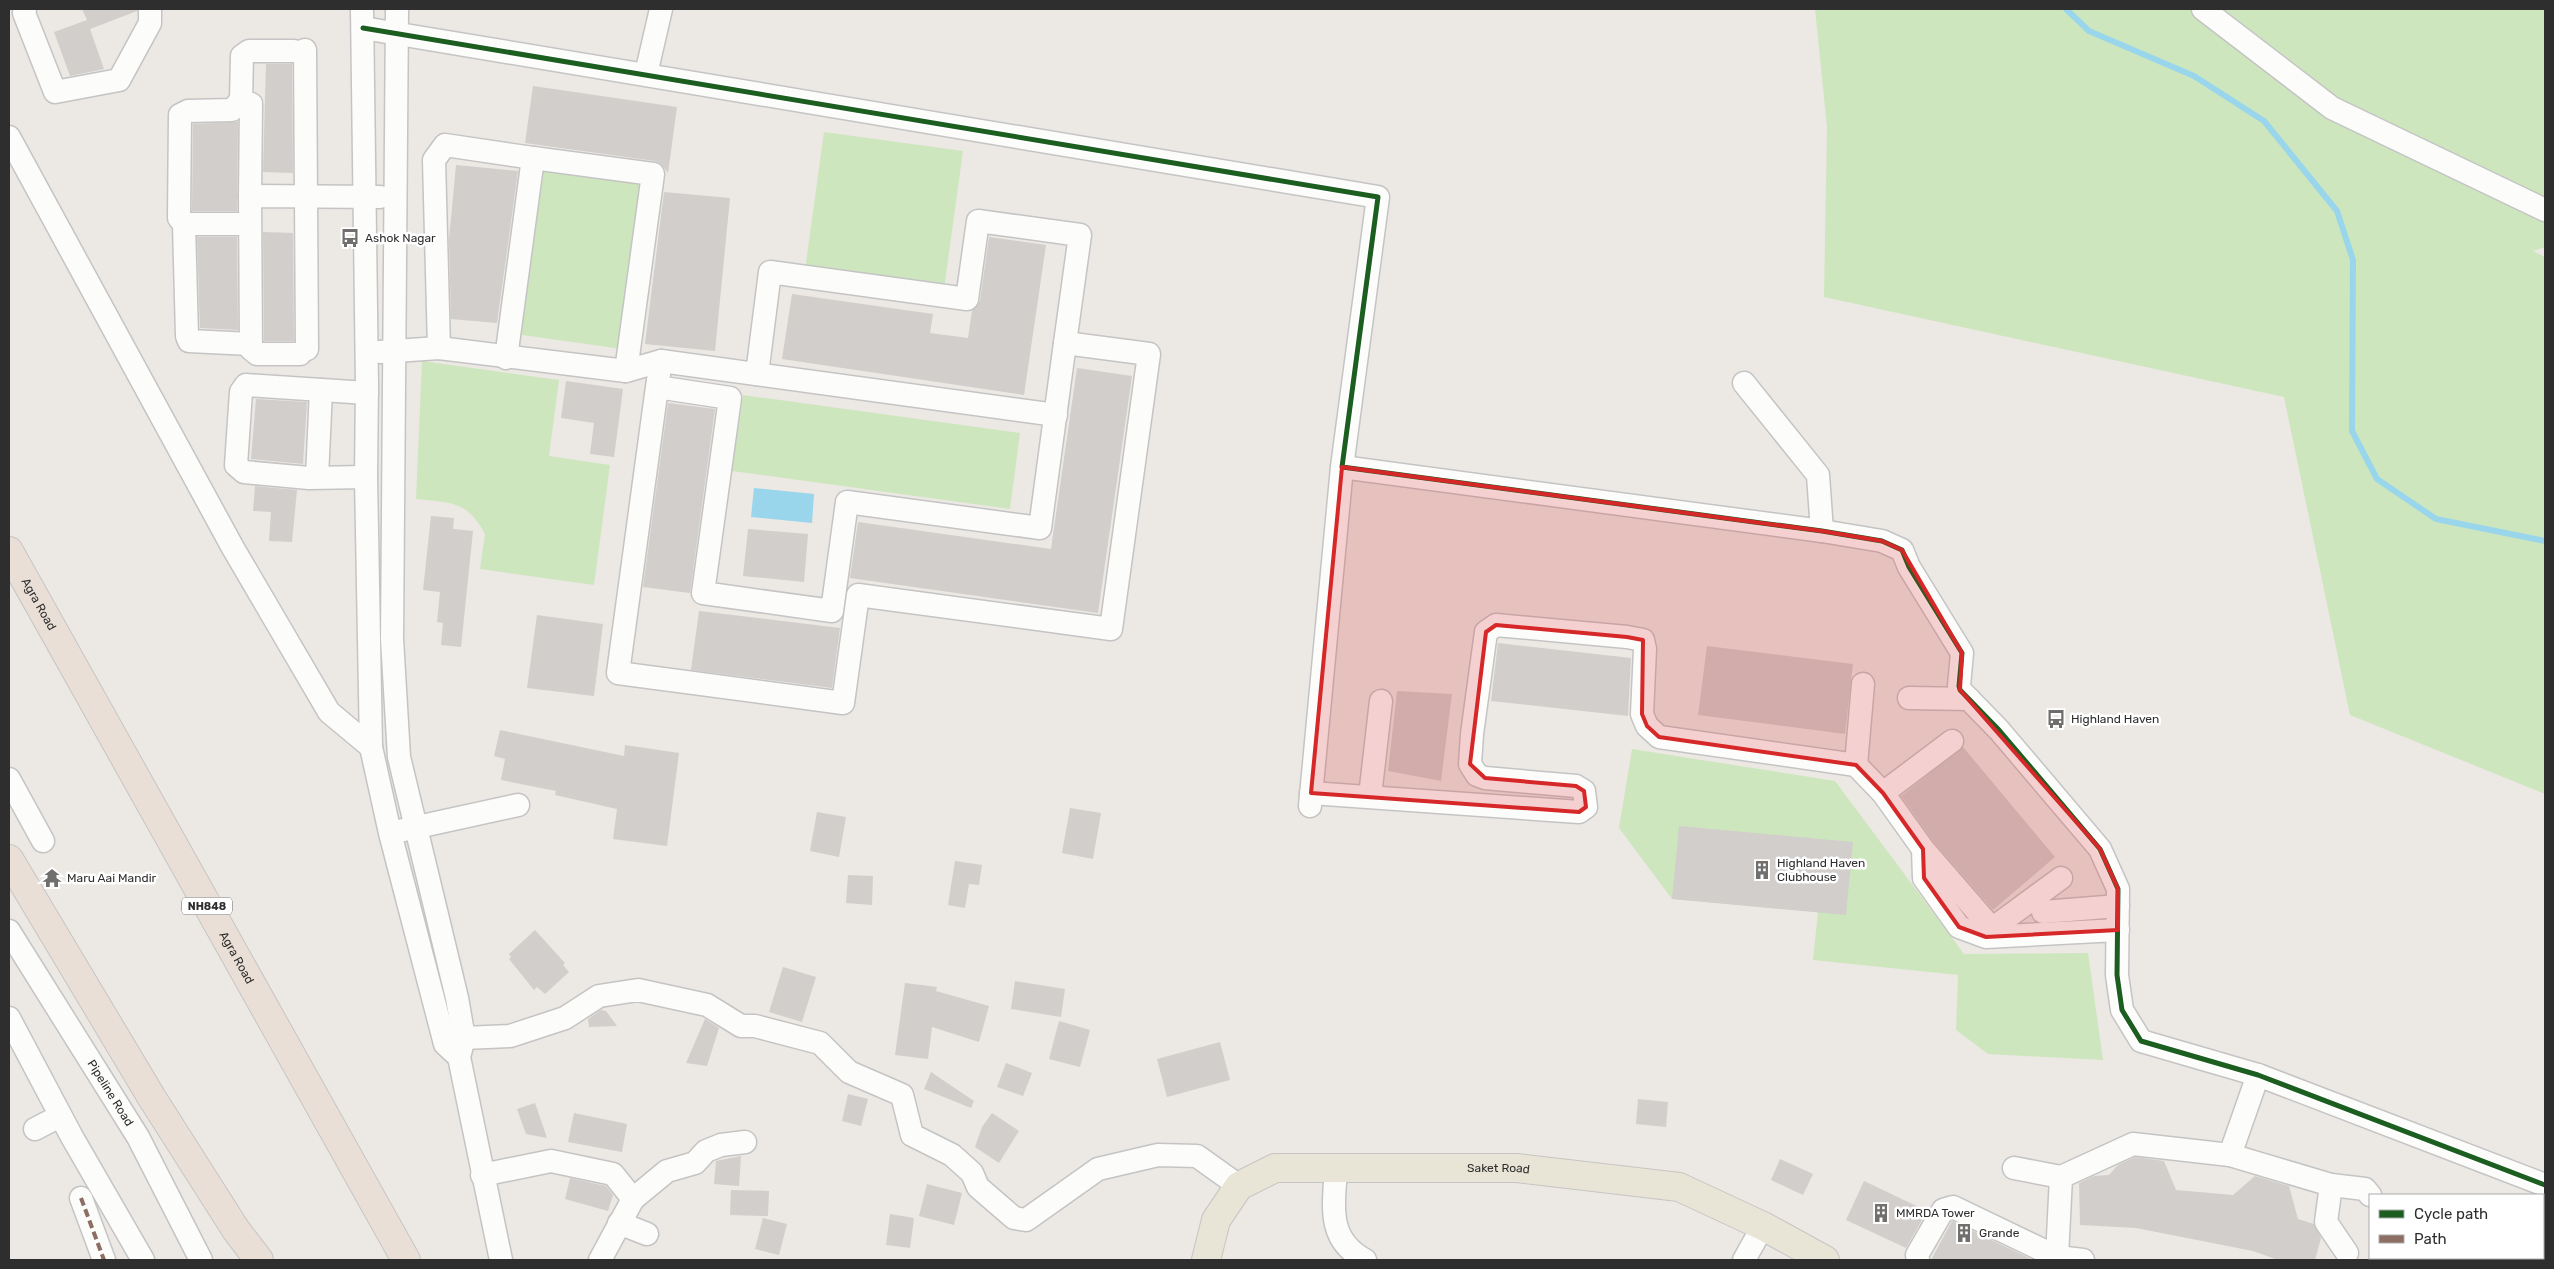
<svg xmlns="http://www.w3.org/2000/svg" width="2554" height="1269" viewBox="0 0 2554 1269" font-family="Rubik,sans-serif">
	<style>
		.green { fill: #cee6be }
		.water { fill: #99d6ec }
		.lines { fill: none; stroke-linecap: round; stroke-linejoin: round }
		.stream { stroke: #99d6ec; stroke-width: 6 }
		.building { fill: #d1cecb }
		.minor-casing { stroke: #c5c4c5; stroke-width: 25 }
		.major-casing { stroke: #c6c5c4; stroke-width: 30 }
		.highway-casing { stroke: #c6c5c4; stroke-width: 30 }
		.minor { stroke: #fcfcfb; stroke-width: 22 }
		.major { stroke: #e8e4d6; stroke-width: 28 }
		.highway { stroke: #eadfd6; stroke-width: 28 }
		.quiet { stroke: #8d6e63; stroke-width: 4; stroke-dasharray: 8 4; stroke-linecap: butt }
		.cycleway-casing { stroke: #fff; stroke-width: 8 }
		.cycleway { stroke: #1b5e20; stroke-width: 5 }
		.marked { fill: #d62828; fill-opacity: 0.2; stroke: #d62828; stroke-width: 4; stroke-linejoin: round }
		.labels { text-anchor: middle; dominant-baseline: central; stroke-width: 5; stroke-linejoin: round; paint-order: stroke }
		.shield { fill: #fff; stroke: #6d6d6d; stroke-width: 1 }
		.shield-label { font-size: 11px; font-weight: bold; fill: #2e2e2e }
		.poi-label { font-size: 12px; fill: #2e2e2e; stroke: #fff; text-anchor: start }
		.street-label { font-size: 12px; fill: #2e2e2e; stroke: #fff }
	</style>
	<rect width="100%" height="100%" fill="#ece8e4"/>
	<!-- green -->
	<path class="green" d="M 1815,9 L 2545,9 L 2545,247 L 2533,251 L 2545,257 L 2545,794 L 2350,715 L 2284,397 L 1824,297 L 1827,127 Z
		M 824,132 L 963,151 L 944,289 L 805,270 Z
		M 538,166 L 645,181 L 622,349 L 515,334 Z
		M 422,361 L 559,380 L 549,456 L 610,465 L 594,585 L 480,569 L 485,534 C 467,500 450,503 416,499 Z
		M 743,395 L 1020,433 L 1010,509 L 732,471 Z
		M 1632,749 L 1835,781 L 1964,954 L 2088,953 L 2103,1060 L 1988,1054 L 1956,1030 L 1958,975 L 1813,960 L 1818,912 L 1672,899 L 1619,828 Z"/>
	<!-- water -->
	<path class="water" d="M 754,488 L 814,494 L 812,523 L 751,517 Z"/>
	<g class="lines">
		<!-- stream -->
		<path class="stream" d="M 2066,9 L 2089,31 L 2194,76 L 2264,121 L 2337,211 L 2353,260 L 2352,431 L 2377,479 L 2436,519 L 2545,541"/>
	</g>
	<!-- building -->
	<path class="building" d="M 82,9 L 137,9 L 137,11 L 90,29 L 104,69 L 70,76 L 54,32 L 87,20 Z
		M 266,64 L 292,64 L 293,173 L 263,172 Z
		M 533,86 L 677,107 L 668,173 L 661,164 L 655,161 L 525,143 Z
		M 238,122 L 237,211 L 192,211 L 193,124 Z
		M 456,165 L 518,171 L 497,323 L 451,319 L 449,240 Z
		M 664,192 L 730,198 L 715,351 L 645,344 Z
		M 263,232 L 293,233 L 294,341 L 264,341 Z
		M 197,237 L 237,237 L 238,330 L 200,328 Z
		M 989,237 L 1046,245 L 1024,395 L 782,359 L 792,294 L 933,314 L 930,333 L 968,338 L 972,311 L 980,301 Z
		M 1077,368 L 1132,376 L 1098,613 L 850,578 L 858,522 L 1051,549 Z
		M 566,381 L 623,389 L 614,457 L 590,454 L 594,423 L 561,418 Z
		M 256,399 L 307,402 L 303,464 L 251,459 Z
		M 668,403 L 715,409 L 690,593 L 643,587 Z
		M 255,486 L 297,490 L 292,542 L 269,541 L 271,512 L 253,511 Z
		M 431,516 L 454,518 L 453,529 L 473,531 L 461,647 L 441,645 L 443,623 L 437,622 L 440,592 L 423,590 Z
		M 748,529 L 808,534 L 804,582 L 743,576 Z
		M 699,611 L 840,628 L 832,688 L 691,670 Z
		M 537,615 L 603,624 L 594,696 L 527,688 Z
		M 1498,643 L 1631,658 L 1628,716 L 1491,701 Z
		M 1707,646 L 1853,664 L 1845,734 L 1698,715 Z
		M 1397,691 L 1452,694 L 1441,781 L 1388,771 Z
		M 500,730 L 624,756 L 625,745 L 679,753 L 667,846 L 613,839 L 617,809 L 555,795 L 556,791 L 501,780 L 505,759 L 494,756 Z
		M 1963,747 L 2055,857 L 1993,910 L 1933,841 L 1901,796 Z
		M 1070,808 L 1101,813 L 1093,859 L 1062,853 Z
		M 817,812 L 846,817 L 839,857 L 810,851 Z
		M 1679,826 L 1853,842 L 1846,915 L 1672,899 Z
		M 955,861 L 982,865 L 979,885 L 969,884 L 965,908 L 948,905 Z
		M 848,875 L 873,876 L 872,905 L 846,903 Z
		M 535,930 L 565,963 L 563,965 L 569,972 L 545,994 L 537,987 L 534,990 L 509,959 L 511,957 L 509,954 Z
		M 783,967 L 816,977 L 802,1022 L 769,1012 Z
		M 1015,981 L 1065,989 L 1061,1017 L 1011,1009 Z
		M 905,983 L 937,987 L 936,991 L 989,1006 L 979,1042 L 932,1027 L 928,1059 L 895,1055 Z
		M 601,1010 L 606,1011 L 617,1026 L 589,1027 L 588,1019 Z
		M 705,1019 L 719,1028 L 707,1066 L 686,1063 Z
		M 1059,1021 L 1090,1030 L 1080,1067 L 1049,1059 Z
		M 1220,1042 L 1230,1080 L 1167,1097 L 1157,1059 Z
		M 1006,1063 L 1032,1073 L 1023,1096 L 997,1087 Z
		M 931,1072 L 974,1101 L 971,1108 L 924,1089 Z
		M 848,1094 L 868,1099 L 861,1126 L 842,1121 Z
		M 1638,1099 L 1668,1102 L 1666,1127 L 1636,1124 Z
		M 535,1103 L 547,1138 L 526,1134 L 517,1109 Z
		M 574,1113 L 627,1124 L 622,1152 L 568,1142 Z
		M 992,1113 L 1019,1131 L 999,1163 L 975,1147 L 982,1127 Z
		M 741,1156 L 739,1186 L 714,1184 L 716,1161 Z
		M 2135,1157 L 2164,1161 L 2176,1190 L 2233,1195 L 2255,1176 L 2289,1186 L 2298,1219 L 2314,1224 L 2321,1238 L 2315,1260 L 2278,1260 L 2253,1251 L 2136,1228 L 2080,1225 L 2079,1183 L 2094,1176 L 2109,1175 L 2118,1165 Z
		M 1780,1159 L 1813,1174 L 1803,1195 L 1771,1180 Z
		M 570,1178 L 606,1186 L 613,1195 L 608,1211 L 565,1199 Z
		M 1864,1181 L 1927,1211 L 1906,1248 L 1846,1220 Z
		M 927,1184 L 962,1193 L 954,1225 L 919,1216 Z
		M 731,1190 L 769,1191 L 768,1216 L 730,1215 Z
		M 890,1214 L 914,1218 L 910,1248 L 886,1245 Z
		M 763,1218 L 787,1224 L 779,1255 L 755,1249 Z
		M 1952,1221 L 2033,1260 L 1931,1260 Z"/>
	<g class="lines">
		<!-- minor casing -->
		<g class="minor-casing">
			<g id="minor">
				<path d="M 25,9 L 24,13 L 55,92 L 119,80 L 150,23 L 150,9"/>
				<path d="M 362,9 L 367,385 L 366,477 L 371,747 L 390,833 L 445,1044 L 459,1057"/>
				<path d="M 397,9 L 392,639 L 399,757 L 457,998 L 464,1038 L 459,1057 L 501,1260"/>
				<path d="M 2203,9 L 2332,108 L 2545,210"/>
				<path d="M 363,28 L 1378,197 L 1342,467 L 1822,531 L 1882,541 L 1902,550 L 1909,567 L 1962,653 L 1959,686 L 1960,690 L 1999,730 L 2100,849 L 2118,889 L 2117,975 L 2122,1010 L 2141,1041 L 2258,1075 L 2545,1185"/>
				<path d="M 305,50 L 307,349"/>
				<path d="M 646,74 L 661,9"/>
				<path d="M 241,100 L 232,110 L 188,111 L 180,115 L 179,218 L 184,224 L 250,224"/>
				<path d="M 9,137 L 233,548 L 329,712 L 371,747"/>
				<path d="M 250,196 L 251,104 L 241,100 L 242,56 L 249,51 L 294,51"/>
				<path d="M 184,224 L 187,336 L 189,341 L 251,344"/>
				<path d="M 439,348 L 434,160 L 445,145 L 533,158"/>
				<path d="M 380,352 L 439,348 L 626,371 L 661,361 L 1056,415"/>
				<path d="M 300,354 L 257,354 L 251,349 L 250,196 L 380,197"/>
				<path d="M 506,358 L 533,158 L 653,174 L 626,371"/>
				<path d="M 757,374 L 770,272 L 967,299 L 978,221 L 1080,235 L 1065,343"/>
				<path d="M 1744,383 L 1818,475 L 1822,531"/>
				<path d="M 657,387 L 730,398 L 703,593 L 832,611 L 847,502 L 1040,528 L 1065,343 L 1149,354 L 1111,629 L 858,595 L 843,703 L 618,673 L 657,387 L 661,361"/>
				<path d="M 317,477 L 321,390"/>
				<path d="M 366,477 L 309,478 L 244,472 L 236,465 L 241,392 L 246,385 L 367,393"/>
				<path d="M 1909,698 L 1969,699"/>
				<path d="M 1856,765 L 1863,684"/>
				<path d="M 9,779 L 43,841"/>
				<path d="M 1311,793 L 1579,812 L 1586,807 L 1584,791 L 1576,786 L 1485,778 L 1477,775 L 1470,764 L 1472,734 L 1486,632 L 1496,625 L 1627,637 L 1643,640 L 1645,649 L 1642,714 L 1647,726 L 1659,737 L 1856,765 L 1883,793 L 1923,849 L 1924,878 L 1959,927 L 1986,937 L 2118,930"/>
				<path d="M 1883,793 L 1952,741"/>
				<path d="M 1370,796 L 1381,701"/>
				<path d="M 1310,806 L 1342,467"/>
				<path d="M 399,831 L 518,805"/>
				<path d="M 1923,849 L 1988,924 L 1997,925 L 2061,878"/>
				<path d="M 2043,912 L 2118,906"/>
				<path id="s1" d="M 9,931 L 138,1137 L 201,1260"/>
				<path d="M 9,1018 L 72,1137 L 143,1260"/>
				<path d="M 450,1042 L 464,1038 L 510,1036 L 565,1018 L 599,996 L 638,990 L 707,1005 L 741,1026 L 755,1026 L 820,1043 L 849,1072 L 902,1095 L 912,1135 L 952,1155 L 972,1173 L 978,1187 L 1014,1218 L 1026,1220 L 1098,1169 L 1158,1155 L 1197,1156 L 1239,1186"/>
				<path d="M 35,1129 L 60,1116"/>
				<path d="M 2230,1155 L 2258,1075"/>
				<path d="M 1336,1168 C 1334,1205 1326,1239 1365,1260"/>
				<path d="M 2014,1168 L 2061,1177"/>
				<path d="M 482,1175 L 551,1161 L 613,1174 L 633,1199 L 600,1260"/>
				<path d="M 2331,1185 L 2365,1189 L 2370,1195"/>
				<path d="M 81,1198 L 104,1260"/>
				<path d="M 633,1199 L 667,1171 L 695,1163 L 706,1151 L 721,1145 L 745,1142"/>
				<path d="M 619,1223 L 647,1234"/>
				<path d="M 2057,1257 L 2061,1177 L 2133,1144 L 2230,1155 L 2331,1185 L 2326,1222 L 2347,1253"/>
				<path d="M 2421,1258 L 2423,1260"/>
				<path d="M 1744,1260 L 1763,1226"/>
				<path d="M 1918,1260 L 1917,1255 L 1943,1210 L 1953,1207 L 2057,1257 L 2083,1260"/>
			</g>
		</g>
		<!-- major casing -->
		<g class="major-casing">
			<g id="major">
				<path id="s2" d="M 1206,1260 L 1216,1220 L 1239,1186 L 1275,1168 L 1517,1168 L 1679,1187 L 1763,1226 L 1825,1260"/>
			</g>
		</g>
		<!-- highway casing -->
		<g class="highway-casing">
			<g id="highway">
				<path id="s3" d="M 9,551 L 406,1260"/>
				<path d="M 9,859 L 152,1098 L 236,1230 L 259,1260"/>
			</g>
		</g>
		<!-- minor -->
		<use href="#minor" class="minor"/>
		<!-- major -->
		<use href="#major" class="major"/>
		<!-- highway -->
		<use href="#highway" class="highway"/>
		<!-- quiet -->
		<path class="quiet" d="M 81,1198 L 104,1260"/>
		<!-- cycleway casing -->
		<g class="cycleway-casing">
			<path id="cycleway" d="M 363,28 L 1378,197 L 1342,467 L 1822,531 L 1882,541 L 1902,550 L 1909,567 L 1962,653 L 1959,686 L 1960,690 L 1999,730 L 2100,849 L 2118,889 L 2117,975 L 2122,1010 L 2141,1041 L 2258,1075 L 2545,1185"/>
		</g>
		<!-- cycleway -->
		<use href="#cycleway" class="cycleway"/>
	</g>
	<!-- marked area -->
	<path class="marked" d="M 1342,467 L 1822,531 L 1882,541 L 1902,550 L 1962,653 L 1960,690 L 2100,849 L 2118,889 L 2118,930 L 1986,937 L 1959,927 L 1924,878 L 1923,849 L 1883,793 L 1856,765 L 1659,737 L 1647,726 L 1642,714 L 1643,640 L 1627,637 L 1496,625 L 1486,632 L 1470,764 L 1485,778 L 1576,786 L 1584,791 L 1586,807 L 1579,812 L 1311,793 Z"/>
	<!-- icons -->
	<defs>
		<g id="bus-bare" transform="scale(1.5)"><path d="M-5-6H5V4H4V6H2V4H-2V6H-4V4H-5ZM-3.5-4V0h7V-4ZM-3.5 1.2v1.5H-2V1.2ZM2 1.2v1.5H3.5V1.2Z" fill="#706f6e" stroke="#fff" stroke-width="2.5" paint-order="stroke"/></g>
		<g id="building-bare" transform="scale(1.5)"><path d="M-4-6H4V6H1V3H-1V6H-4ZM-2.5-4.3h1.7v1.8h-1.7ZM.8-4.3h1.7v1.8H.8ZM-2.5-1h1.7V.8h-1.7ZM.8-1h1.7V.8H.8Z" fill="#706f6e" stroke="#fff" stroke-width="2.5" paint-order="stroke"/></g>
		<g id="temple-bare" transform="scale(1.5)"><path d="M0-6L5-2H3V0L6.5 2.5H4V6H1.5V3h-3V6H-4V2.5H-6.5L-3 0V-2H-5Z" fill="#706f6e" stroke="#fff" stroke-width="2.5" paint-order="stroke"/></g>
	</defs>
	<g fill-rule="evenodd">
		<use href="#bus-bare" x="350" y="238"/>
		<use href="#bus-bare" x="2056" y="719"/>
		<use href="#building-bare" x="1762" y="870"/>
		<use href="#temple-bare" x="52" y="878"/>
		<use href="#building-bare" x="1881" y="1213"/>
		<use href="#building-bare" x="1964" y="1233"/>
	</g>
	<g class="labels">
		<!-- shield labels -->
		<rect class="shield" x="182" y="897.5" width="50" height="17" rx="4"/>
		<g class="shield-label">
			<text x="207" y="906">NH848</text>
		</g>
		<!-- poi labels -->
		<g class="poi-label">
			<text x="365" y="238">Ashok Nagar</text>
			<text x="2071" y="719">Highland Haven</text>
			<text x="1777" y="863">Highland Haven<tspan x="1777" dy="14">Clubhouse</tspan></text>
			<text x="67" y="878">Maru Aai Mandir</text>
			<text x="1896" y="1213">MMRDA Tower</text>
			<text x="1979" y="1233">Grande</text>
		</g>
		<!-- street labels -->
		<g class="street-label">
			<text stroke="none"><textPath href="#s3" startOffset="61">Agra Road</textPath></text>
			<text stroke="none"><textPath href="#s3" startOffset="466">Agra Road</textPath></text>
			<text stroke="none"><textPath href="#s1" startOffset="191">Pipeline Road</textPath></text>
			<text stroke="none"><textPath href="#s2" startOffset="346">Saket Road</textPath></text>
		</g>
	</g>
	<!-- border -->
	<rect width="2554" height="1269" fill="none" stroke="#2e2e2e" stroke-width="20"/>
	<!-- legend -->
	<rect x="2369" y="1194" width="175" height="65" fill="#ffffff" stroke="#ababab"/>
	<rect x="2379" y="1210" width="25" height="8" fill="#1b5e20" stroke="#ababab"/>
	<text x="2414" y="1219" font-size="15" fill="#2e2e2e">Cycle path</text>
	<rect x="2379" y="1235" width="25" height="8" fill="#8d6e63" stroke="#ababab"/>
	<text x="2414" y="1244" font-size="15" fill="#2e2e2e">Path</text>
</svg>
